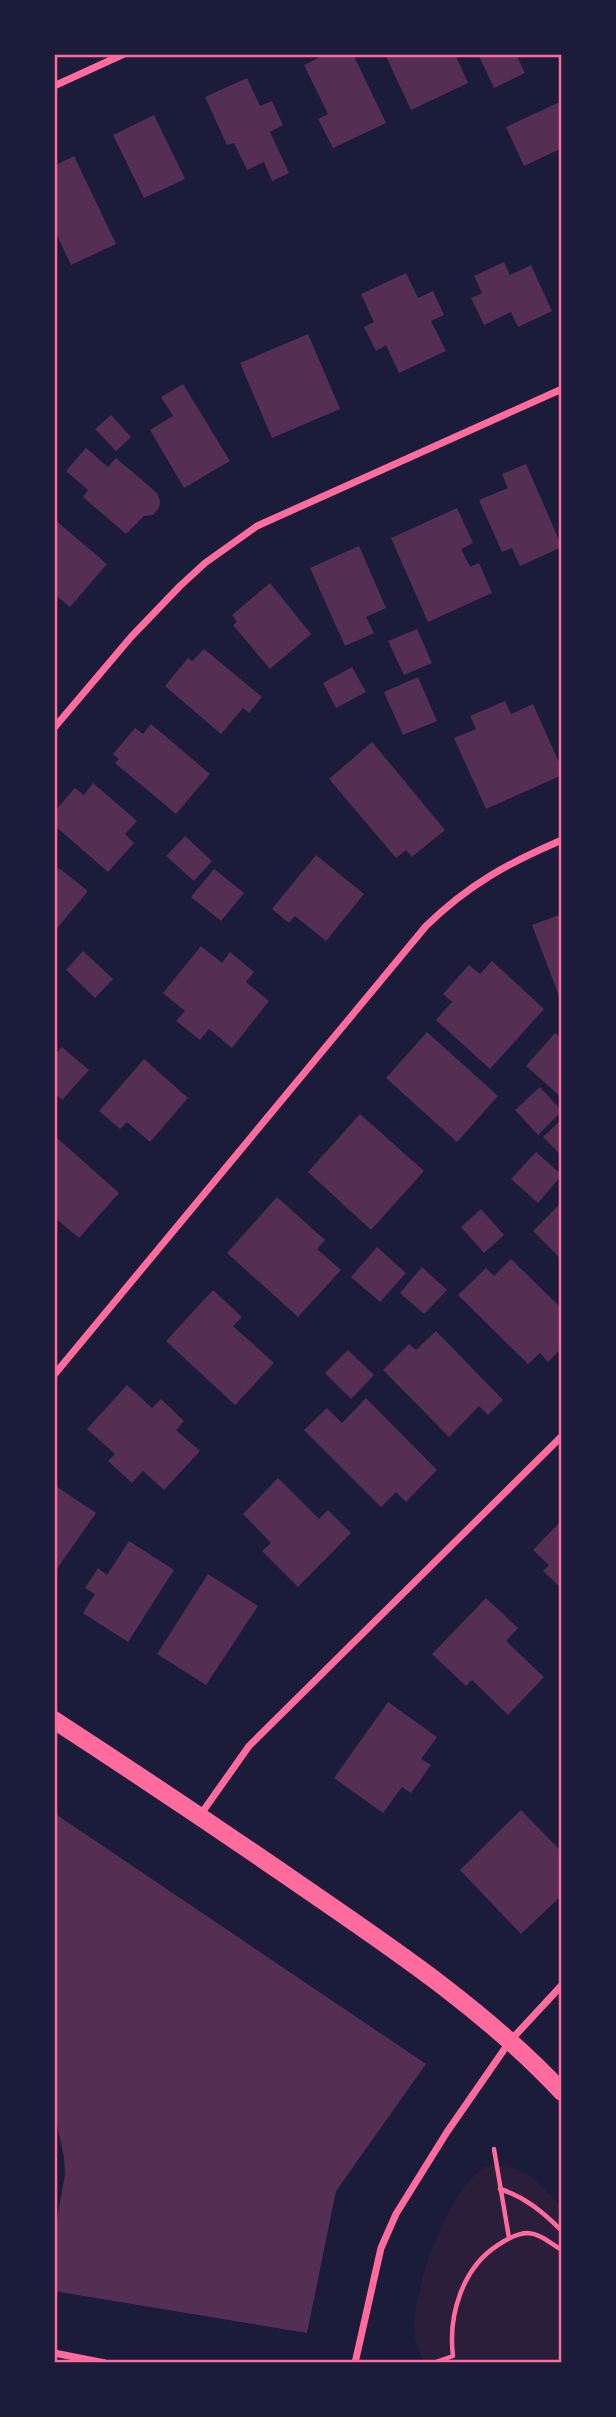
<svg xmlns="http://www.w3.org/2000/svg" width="616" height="2417" viewBox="0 0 616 2417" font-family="Mulish,sans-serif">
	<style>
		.green { fill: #2a1e3b }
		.building { fill: #542f53 }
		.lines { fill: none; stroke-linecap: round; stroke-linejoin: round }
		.path { stroke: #ff6b9d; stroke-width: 4.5 }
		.minor { stroke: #ff6b9d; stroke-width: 7 }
		.primary { stroke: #ff6b9d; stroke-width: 18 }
		.neatline { fill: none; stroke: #ff6b9d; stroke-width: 2.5 }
	</style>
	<rect width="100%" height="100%" fill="#1b1b3a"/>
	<!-- green -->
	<path class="green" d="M 507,2165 L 528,2174 L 562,2206 L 562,2363 L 425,2363 C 419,2352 414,2339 414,2327 C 415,2286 440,2223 462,2189 C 468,2180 478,2173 485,2166 Z"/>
	<!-- building -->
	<path class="building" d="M 326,54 L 353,54 L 386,123 L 333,148 L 318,119 L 328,114 L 304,65 Z
		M 385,54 L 455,54 L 468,83 L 411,110 Z
		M 478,54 L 516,54 L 525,73 L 494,88 Z
		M 247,78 L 260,106 L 272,101 L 283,125 L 270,132 L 289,173 L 272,181 L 264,162 L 247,170 L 234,143 L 227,145 L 205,97 Z
		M 562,101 L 562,148 L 524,166 L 506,127 Z
		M 154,115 L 185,179 L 144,198 L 113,135 Z
		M 74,156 L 116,244 L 71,265 L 54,229 L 54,166 Z
		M 504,262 L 510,275 L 531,265 L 552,311 L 518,327 L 511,312 L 484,325 L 471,298 L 482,293 L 474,276 Z
		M 406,273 L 418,298 L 433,291 L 444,315 L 431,321 L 446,351 L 399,373 L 386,345 L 376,351 L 364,327 L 374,322 L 361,294 Z
		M 308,334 L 340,409 L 272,438 L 240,363 Z
		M 183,384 L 230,461 L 184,488 L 150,430 L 173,416 L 161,397 Z
		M 111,415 L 131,437 L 116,451 L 95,429 Z
		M 86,448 L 108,467 L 116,458 L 157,493 L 160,501 L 159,508 L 153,515 L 144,516 L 126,534 L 83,497 L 88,490 L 66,471 Z
		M 526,464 L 562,547 L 520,566 L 512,548 L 502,552 L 479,500 L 508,488 L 502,474 Z
		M 457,508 L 473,543 L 461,549 L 470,567 L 479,563 L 492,593 L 428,622 L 391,538 Z
		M 54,519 L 107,564 L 70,607 L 54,594 Z
		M 359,546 L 386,608 L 366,617 L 374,633 L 345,646 L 310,568 Z
		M 270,583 L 311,634 L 270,669 L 233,625 L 237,622 L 232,615 Z
		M 417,629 L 432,663 L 404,675 L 388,641 Z
		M 204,649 L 262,697 L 249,713 L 243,708 L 221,734 L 165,686 L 188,658 L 192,661 Z
		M 352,667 L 366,692 L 336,708 L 323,683 Z
		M 418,677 L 437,721 L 403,735 L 384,692 Z
		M 505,701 L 511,714 L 533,704 L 562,769 L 562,775 L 486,809 L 454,738 L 476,729 L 470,716 Z
		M 151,724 L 210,774 L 176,814 L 115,763 L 119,759 L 113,754 L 135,728 L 143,734 Z
		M 372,742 L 445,830 L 412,857 L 406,850 L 396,858 L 329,779 Z
		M 93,783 L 137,821 L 125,834 L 134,843 L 108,872 L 54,825 L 54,812 L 75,788 L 84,795 Z
		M 185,836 L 212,861 L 194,881 L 166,856 Z
		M 316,855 L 364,894 L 326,941 L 295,916 L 289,923 L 272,909 Z
		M 59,868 L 88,891 L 54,932 L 54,874 Z
		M 214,869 L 244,893 L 221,921 L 191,897 Z
		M 562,914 L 562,1004 L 532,925 Z
		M 201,946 L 222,963 L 230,952 L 254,972 L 246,982 L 269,1001 L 232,1048 L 209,1029 L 200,1040 L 176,1021 L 185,1011 L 163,993 Z
		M 83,951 L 113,979 L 95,998 L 66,970 Z
		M 492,961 L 544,1009 L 490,1069 L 436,1020 L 452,1002 L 443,994 L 469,965 L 480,974 Z
		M 427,1032 L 498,1096 L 457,1142 L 386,1078 Z
		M 555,1033 L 562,1039 L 562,1098 L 526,1066 Z
		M 62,1047 L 89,1070 L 62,1100 L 54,1093 L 54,1055 Z
		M 144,1059 L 188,1098 L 150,1142 L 127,1122 L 120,1129 L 99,1111 Z
		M 540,1087 L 562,1111 L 538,1135 L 515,1110 Z
		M 360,1114 L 424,1171 L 371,1230 L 308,1172 Z
		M 562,1119 L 562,1156 L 543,1137 Z
		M 56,1137 L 119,1193 L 79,1238 L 54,1217 Z
		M 536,1152 L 562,1175 L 538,1203 L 511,1179 Z
		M 277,1197 L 325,1240 L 317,1249 L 341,1270 L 298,1317 L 227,1253 Z
		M 562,1202 L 562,1260 L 533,1231 Z
		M 481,1209 L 504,1235 L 484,1253 L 461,1227 Z
		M 377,1247 L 406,1273 L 380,1302 L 351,1277 Z
		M 511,1259 L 562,1309 L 562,1348 L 548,1362 L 540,1353 L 528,1364 L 458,1295 L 486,1268 L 494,1276 Z
		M 422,1267 L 447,1290 L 424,1314 L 400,1293 Z
		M 213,1290 L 242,1317 L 233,1326 L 274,1363 L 235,1405 L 166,1341 Z
		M 436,1331 L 503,1400 L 488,1415 L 479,1406 L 449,1437 L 383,1370 L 409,1344 L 416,1350 Z
		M 348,1350 L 374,1375 L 351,1399 L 325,1373 Z
		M 127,1385 L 152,1408 L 161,1399 L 184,1421 L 176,1430 L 200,1451 L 164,1490 L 143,1471 L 132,1483 L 108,1461 L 115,1454 L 87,1429 Z
		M 366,1398 L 437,1470 L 406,1502 L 396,1492 L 381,1507 L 304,1430 L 327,1408 L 342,1423 Z
		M 278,1478 L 319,1519 L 328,1510 L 351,1533 L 298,1587 L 262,1551 L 271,1543 L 243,1514 Z
		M 54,1485 L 96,1513 L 54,1573 Z
		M 562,1520 L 562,1589 L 543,1571 L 549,1565 L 533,1550 Z
		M 129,1541 L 174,1570 L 128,1642 L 83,1613 L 95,1594 L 85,1588 L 98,1568 L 107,1575 Z
		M 208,1574 L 258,1606 L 206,1685 L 157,1654 Z
		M 486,1598 L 518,1628 L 506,1641 L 544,1677 L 508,1715 L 472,1680 L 466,1686 L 432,1654 Z
		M 388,1702 L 437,1737 L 421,1759 L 431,1765 L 411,1793 L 402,1787 L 383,1813 L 334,1778 Z
		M 521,1810 L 562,1852 L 562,1895 L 521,1934 L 460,1870 Z
		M 54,1813 L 426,2064 L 336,2191 L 307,2333 L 54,2291 L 54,2235 L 65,2175 L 64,2157 L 57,2125 L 54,2121 Z"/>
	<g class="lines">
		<!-- path -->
		<path class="path" d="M 494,2149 L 509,2238
			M 500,2189 C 525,2197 543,2212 562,2231
			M 433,2363 L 453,2356 C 448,2316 462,2268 498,2245 C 507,2239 517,2233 528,2233 C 541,2234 551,2244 562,2250"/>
		<!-- minor -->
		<path class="minor" d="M 54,86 L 124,54
			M 54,728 L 131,637 L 180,586 L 205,563 L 257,526 L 562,389
			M 54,1375 L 426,926 C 468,885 508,863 562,840
			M 201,1814 L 249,1746 L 562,1436
			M 54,2353 L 105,2363
			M 355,2363 L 381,2248 L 396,2214 L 447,2132 L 510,2041 L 562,1985"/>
		<!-- primary -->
		<path class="primary" d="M 54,1720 C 140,1776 225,1833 309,1891 C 398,1952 488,2013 562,2092"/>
	</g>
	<!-- border -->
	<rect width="616" height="2417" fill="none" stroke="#1b1b3a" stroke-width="112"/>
	<rect x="56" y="56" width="504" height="2305" class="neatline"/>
</svg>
